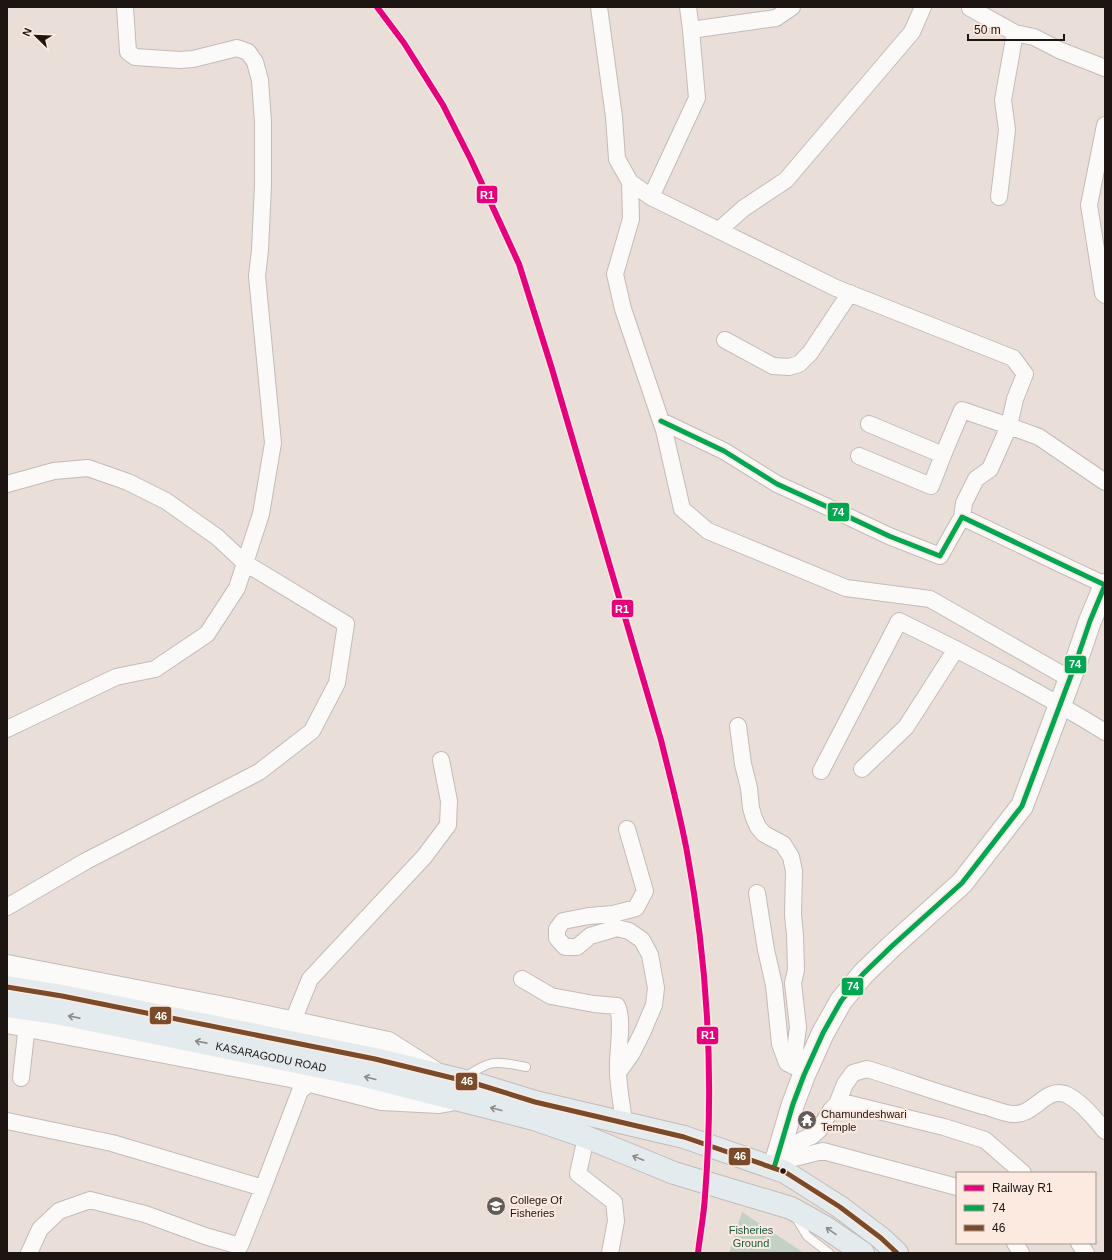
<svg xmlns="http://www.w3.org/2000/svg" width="1112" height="1260" viewBox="0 0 1112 1260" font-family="Arial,sans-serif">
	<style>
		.green { fill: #c3d1c4 }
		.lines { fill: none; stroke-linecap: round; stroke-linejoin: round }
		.lane-casing { stroke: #c4bbb6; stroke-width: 10 }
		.street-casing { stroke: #c4bbb6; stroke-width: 18 }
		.secondary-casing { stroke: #c4bbb6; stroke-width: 24 }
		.highway-casing { stroke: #c2bbb8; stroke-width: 24 }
		.lane { stroke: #fcfaf9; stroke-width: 8 }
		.street { stroke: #fcfaf9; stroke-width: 16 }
		.secondary { stroke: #fcfaf9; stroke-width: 22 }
		.highway { stroke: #e4ebee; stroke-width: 22 }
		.bus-1-casing { stroke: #fceae1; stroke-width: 8 }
		.bus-2-casing { stroke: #fceae1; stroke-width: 8 }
		.bus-1 { stroke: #00a651; stroke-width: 5 }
		.bus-2 { stroke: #7a4b2a; stroke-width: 5 }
		.rail-1-casing { stroke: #fceae1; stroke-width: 9 }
		.rail-1 { stroke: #e5007d; stroke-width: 6 }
		.oneway { stroke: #8a8b8b }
		.bus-dot { fill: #1c1511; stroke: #fceae1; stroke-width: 1.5 }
		.labels { text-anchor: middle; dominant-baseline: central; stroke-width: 4; stroke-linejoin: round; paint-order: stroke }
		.street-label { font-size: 11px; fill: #1c1511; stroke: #fceae1 }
		.poi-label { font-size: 11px; fill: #1c1511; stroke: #fceae1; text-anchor: start }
		.park-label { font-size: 11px; fill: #1a583f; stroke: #fceae1 }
		.line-badge { stroke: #fceae1; stroke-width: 1.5 }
		.badge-label { font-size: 11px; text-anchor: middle; font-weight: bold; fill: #fff }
	</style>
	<rect width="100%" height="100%" fill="#eaded8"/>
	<!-- green -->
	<path class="green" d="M 742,1212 L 804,1253 L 729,1253 Z"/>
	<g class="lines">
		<!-- lane casing -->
		<g class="lane-casing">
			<path id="lane" d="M 465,1077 C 492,1059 495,1061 526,1067
				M 796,1218 L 807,1236 L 829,1253"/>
		</g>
		<!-- street casing -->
		<g class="street-casing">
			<path id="street" d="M 599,7 L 614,117 L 617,159 L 630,182 L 651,197 L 836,288 L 1013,358 L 1025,374 L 1015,399 L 1009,426 L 1039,437 L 1105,482
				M 688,7 L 691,30
				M 970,7 L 970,8 L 1015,33 L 1034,37 L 1059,50 L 1105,68
				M 1105,125 L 1089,205 L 1103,293 L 1105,295
				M 630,182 L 631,219 L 615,274 L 623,309 L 664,430 L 682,509 L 708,531 L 846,588 L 930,599 L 1070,679
				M 651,197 L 697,98 L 691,30 L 776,18 L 792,7
				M 999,197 L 1007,130 L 1003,100 L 1015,33
				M 719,230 L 744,208 L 786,180 L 912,32 L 923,7
				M 725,340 L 773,366 L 789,367 L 799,364 L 810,353 L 850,293
				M 661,421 L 724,451 L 777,484 L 832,509 L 889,536 L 940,556 L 962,517 L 1105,585
				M 869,424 L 943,455 L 962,410 L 1009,426 L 990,469 L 976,479 L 964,503 L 962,517
				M 859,456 L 931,486 L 943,455
				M 7,484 L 54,471 L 88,468 L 128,482 L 166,501 L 217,537 L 245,563 L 237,588 L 207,634 L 155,669 L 116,677 L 7,729
				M 738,726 L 743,764 L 749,788 L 751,808 L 754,818 L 758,827 L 764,834 L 783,844 L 791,857 L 794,871 L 793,915 L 795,935 L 796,970 L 793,983 L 798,1027 L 793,1066
				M 862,769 L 906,727 L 956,649
				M 821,771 L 899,621 C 969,655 1039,691 1105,732
				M 757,893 L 766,950 L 774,985 L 780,1044 L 787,1063 L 798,1068
				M 7,907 L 86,861 L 259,772 L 312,731 L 337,683 L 346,624 L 245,563 L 261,514 L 273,443 L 257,276 L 260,250 L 263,185 L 263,122 L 260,80 L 255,62 L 248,52 L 237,48 L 193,59 L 180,60 L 135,57 L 128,52 L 125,7
				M 522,979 L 551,996 L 594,1004 L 617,1006 C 624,1020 617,1052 618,1070 C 618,1087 622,1105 624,1122
				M 292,1023 L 310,979 L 424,857 L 448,825 L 449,801 L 441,760
				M 618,1073 L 632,1053 L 643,1031 L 654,1005 L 656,988 L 650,955 L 642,940 L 629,931 L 617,928 L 590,936 L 577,947 L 565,947 L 557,938 L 557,929 L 563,921 L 589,916 L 613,914 L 636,908 L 645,891 L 627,829
				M 21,1078 L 27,1025
				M 837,1104 L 845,1084 L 853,1073 L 867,1069 C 906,1081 944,1095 983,1106 C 993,1108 1004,1114 1013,1114 C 1034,1116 1045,1087 1065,1094 C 1080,1100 1095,1119 1105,1131
				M 7,1121 L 112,1143 L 263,1188 L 300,1091 L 311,1081
				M 586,1137 L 578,1174 L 614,1202 L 616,1221 L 610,1253
				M 779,1163 L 792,1146 L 802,1140 L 812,1136 L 819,1130 L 831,1110 L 837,1104 L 846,1103 L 944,1127 L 985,1140 L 1023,1173
				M 779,1165 L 790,1159 L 823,1151 L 957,1187
				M 1015,1243 L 1021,1253
				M 1079,1243 L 1086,1253
				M 29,1253 L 40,1229 L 59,1211 L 90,1200 L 145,1214 L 205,1236 L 240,1246 L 263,1188"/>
		</g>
		<!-- secondary casing -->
		<g class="secondary-casing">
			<path id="secondary" d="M 7,966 L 229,1009 L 388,1043 L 432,1071
				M 7,1022 L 291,1076 L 382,1099 L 439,1102 L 450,1100
				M 774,1168 L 793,1104 L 804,1075 L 823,1033 L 841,1001 L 863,974 L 892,946 L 962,883 L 1022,806 L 1075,665 L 1090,621 L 1105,585"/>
		</g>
		<!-- highway casing -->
		<g class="highway-casing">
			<g id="highway">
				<path d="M 7,987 L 62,996 L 375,1059 L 477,1084 L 535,1102 L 684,1137 L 785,1172 L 840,1207 L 881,1238 L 897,1253"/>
				<path id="s1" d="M 7,1006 L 56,1013 L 365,1076 L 534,1119 L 586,1137 L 674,1173 L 791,1208 L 825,1227 L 863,1253"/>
			</g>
		</g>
		<!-- lane -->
		<use href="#lane" class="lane"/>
		<!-- street -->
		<use href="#street" class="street"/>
		<!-- secondary -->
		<use href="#secondary" class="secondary"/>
		<!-- highway -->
		<use href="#highway" class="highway"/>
		<!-- bus-1 casing -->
		<g class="bus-1-casing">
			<path id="bus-1" d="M 661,421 L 724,451 L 777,484 L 832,509 L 889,536 L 940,556 L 962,517 L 1105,585 L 1090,621 L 1075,665 L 1022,806 L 962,883 L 892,946 L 863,974 L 841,1001 L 823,1033 L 804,1075 L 793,1104 L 774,1168"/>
		</g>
		<!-- bus-2 casing -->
		<g class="bus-2-casing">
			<path id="bus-2" d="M 7,987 L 62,996 L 375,1059 L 477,1084 L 535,1102 L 684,1137 L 785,1172 L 840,1207 L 881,1238 L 897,1253"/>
		</g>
		<!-- bus-1 -->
		<use href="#bus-1" class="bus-1"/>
		<!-- bus-2 -->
		<use href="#bus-2" class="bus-2"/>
		<!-- rail-1 casing -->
		<g class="rail-1-casing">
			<path id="rail-1" d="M 377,7 L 404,43 L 443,105 L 471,160 L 519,264 L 552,369 L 661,740 C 670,777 680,814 687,852 C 708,965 714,1082 705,1196 C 704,1215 700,1234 698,1253"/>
		</g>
		<!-- rail-1 -->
		<use href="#rail-1" class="rail-1"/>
	</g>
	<!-- one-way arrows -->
	<defs><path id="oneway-shaft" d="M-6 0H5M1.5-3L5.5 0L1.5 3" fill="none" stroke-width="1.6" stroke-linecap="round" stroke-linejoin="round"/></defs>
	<g class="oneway">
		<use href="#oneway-shaft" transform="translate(74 1017) rotate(-169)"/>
		<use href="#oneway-shaft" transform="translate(201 1042) rotate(-169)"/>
		<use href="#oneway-shaft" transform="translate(370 1078) rotate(-166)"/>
		<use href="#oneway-shaft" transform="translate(496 1109) rotate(-166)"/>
		<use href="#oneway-shaft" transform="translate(638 1158) rotate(-158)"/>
		<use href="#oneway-shaft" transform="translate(831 1231) rotate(-145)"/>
	</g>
	<!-- icons -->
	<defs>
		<g id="temple-disc" transform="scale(1)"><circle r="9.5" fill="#645b57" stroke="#fceae1"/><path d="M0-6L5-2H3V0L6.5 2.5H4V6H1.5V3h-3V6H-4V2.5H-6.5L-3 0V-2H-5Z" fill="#fff"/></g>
		<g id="university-disc" transform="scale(1)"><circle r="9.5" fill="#645b57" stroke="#fceae1"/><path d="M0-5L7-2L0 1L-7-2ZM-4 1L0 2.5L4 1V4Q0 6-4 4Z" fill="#fff"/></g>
	</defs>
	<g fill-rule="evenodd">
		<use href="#temple-disc" x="807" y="1120"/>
		<use href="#university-disc" x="496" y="1206"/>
	</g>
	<!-- markers -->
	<circle class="bus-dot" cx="783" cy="1171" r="3.5"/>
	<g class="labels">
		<!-- street labels -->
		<g class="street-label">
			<text stroke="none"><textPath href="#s1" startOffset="269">KASARAGODU ROAD</textPath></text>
		</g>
		<!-- poi labels -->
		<g class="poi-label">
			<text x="821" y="1114">Chamundeshwari<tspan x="821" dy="13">Temple</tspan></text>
			<text x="510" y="1200">College Of<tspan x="510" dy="13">Fisheries</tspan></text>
		</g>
		<!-- park labels -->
		<g class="park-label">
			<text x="751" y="1230">Fisheries<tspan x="751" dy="13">Ground</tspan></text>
		</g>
	</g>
	<g class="line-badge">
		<rect x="476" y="185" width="22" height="19" rx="4" fill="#e5007d"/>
		<rect x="827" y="502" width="23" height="20" rx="4" fill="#00a651"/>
		<rect x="611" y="599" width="23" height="19" rx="4" fill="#e5007d"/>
		<rect x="1064" y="655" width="23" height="19" rx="4" fill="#00a651"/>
		<rect x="841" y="977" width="23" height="19" rx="4" fill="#00a651"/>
		<rect x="149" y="1006" width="23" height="19" rx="4" fill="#7a4b2a"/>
		<rect x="696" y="1026" width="23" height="19" rx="4" fill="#e5007d"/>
		<rect x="455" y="1072" width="23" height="19" rx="4" fill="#7a4b2a"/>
		<rect x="728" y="1147" width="23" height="19" rx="4" fill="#7a4b2a"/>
	</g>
	<g class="badge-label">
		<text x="487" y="199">R1</text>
		<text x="838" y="516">74</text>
		<text x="622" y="613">R1</text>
		<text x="1075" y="668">74</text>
		<text x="853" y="990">74</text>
		<text x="161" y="1020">46</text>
		<text x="708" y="1039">R1</text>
		<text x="467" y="1085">46</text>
		<text x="740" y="1160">46</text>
	</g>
	<!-- border -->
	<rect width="1112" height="1260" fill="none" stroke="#1c1511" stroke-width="16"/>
	<!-- legend -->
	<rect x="956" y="1172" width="140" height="72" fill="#fceae1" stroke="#a2958e"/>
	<rect x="964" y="1185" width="20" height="6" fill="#e5007d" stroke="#a2958e"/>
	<text x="992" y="1192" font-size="12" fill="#1c1511">Railway R1</text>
	<rect x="964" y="1205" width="20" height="6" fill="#00a651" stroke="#a2958e"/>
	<text x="992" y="1212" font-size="12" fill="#1c1511">74</text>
	<rect x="964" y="1225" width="20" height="6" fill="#7a4b2a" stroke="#a2958e"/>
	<text x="992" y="1232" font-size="12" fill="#1c1511">46</text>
	<!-- north arrow -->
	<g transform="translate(36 36) rotate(293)" stroke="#fceae1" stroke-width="3" paint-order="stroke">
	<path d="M0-3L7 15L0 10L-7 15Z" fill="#1c1511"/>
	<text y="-6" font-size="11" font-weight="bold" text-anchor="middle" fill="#1c1511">N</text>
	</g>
	<!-- scale -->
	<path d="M968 34v6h96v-6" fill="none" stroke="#1c1511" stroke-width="2"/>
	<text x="974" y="34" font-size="12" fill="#1c1511" stroke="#fceae1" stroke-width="3" paint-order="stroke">50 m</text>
</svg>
